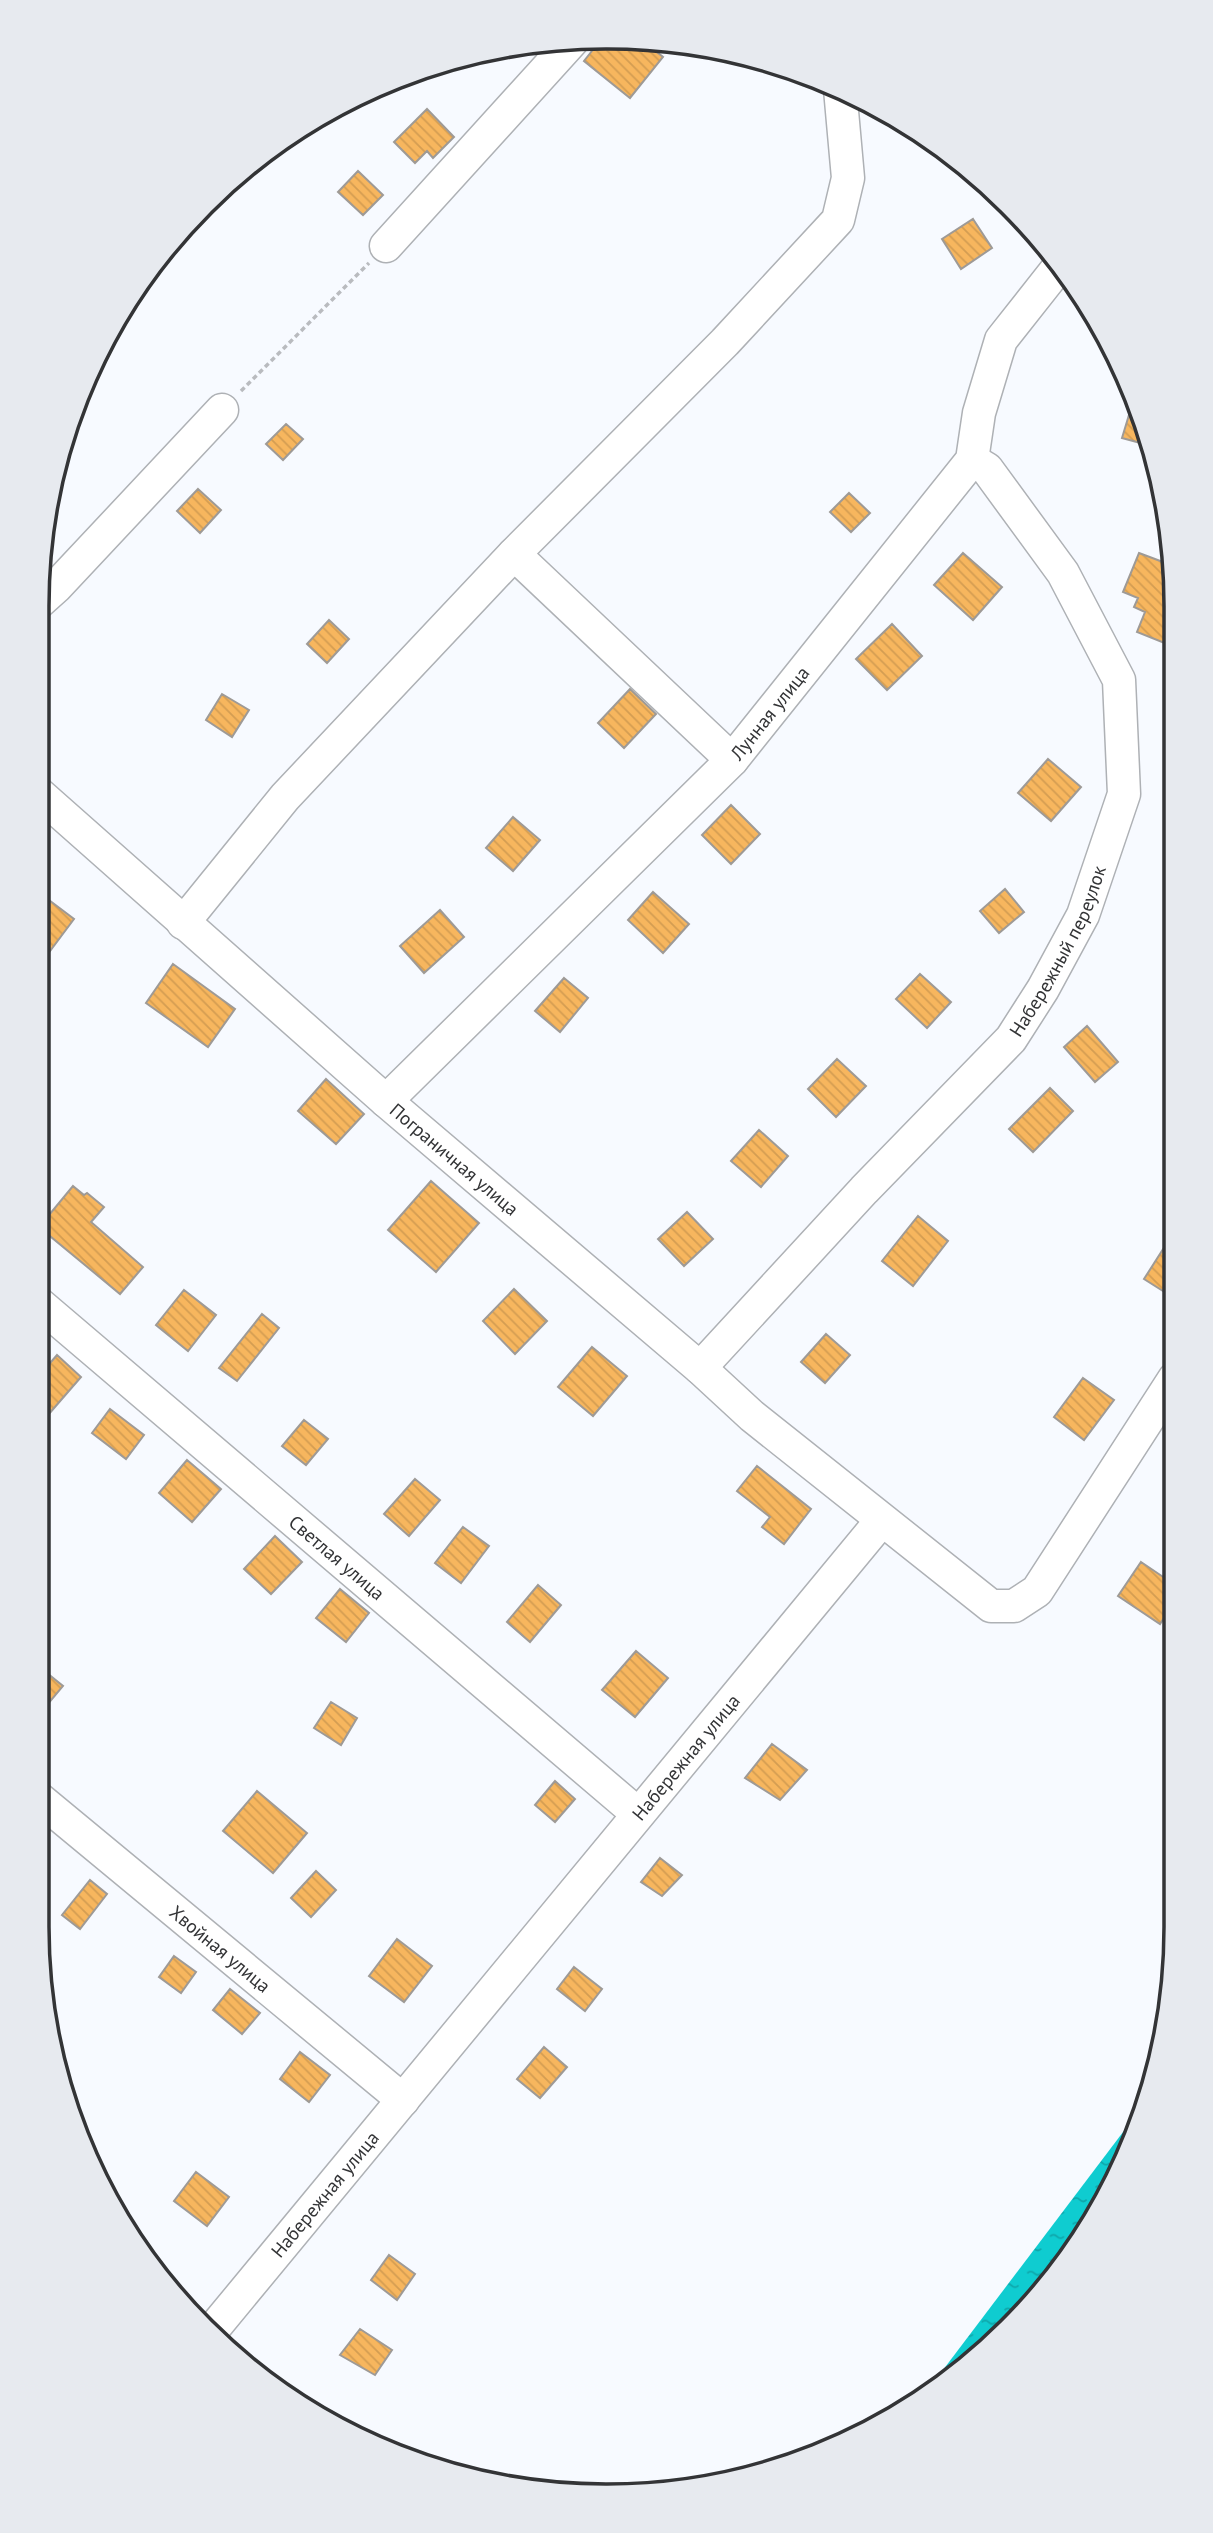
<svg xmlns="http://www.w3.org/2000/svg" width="1213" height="2533" viewBox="0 0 1213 2533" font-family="'PT Sans',sans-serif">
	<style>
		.water { fill: url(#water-ripples) }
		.building { fill: url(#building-back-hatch); stroke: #9e9a96; stroke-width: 2 }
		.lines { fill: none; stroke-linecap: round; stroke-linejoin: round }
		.minor-casing { stroke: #aeb1b5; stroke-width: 35 }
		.path { stroke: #b9bbbf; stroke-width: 3.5; stroke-dasharray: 5 3.5; stroke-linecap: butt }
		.minor { stroke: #fff; stroke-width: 32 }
		.labels { text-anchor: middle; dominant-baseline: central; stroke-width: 5; stroke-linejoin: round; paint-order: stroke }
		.street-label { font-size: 19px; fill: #333436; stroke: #f7faff }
		.rim { fill: none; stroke: #333436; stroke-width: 3.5 }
	</style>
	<defs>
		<pattern id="water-ripples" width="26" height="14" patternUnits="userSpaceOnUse" patternTransform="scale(1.75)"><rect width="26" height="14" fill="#0fccd0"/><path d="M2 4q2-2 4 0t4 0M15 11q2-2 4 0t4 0" fill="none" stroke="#0fa6aa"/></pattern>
		<pattern id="building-back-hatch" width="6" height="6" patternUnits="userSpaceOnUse" patternTransform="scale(1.75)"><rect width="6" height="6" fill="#f7b65e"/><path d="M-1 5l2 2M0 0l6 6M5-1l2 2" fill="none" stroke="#d49d52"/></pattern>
	</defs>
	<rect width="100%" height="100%" fill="#f7faff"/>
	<!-- water -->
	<path class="water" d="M 1145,2103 L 1133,2145 L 1035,2302 L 953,2379 L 921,2399 Z"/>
	<!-- building -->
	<path class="building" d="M 603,37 L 642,40 L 663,57 L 630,98 L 584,61 Z
		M 427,109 L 454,137 L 433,158 L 427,151 L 415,163 L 394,142 Z
		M 358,171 L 383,195 L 363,215 L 338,192 Z
		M 973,219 L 992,248 L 961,269 L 942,239 Z
		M 1135,395 L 1148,445 L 1122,438 Z
		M 286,424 L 303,439 L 283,460 L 266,444 Z
		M 198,489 L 221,510 L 200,533 L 177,511 Z
		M 849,493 L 870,513 L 851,532 L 830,512 Z
		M 963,553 L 1002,587 L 973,620 L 934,585 Z
		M 1139,553 L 1171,565 L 1172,646 L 1137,632 L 1145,612 L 1134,607 L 1138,598 L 1123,592 Z
		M 329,620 L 349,639 L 327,663 L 307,644 Z
		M 892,624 L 922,656 L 887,690 L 856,659 Z
		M 630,689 L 656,714 L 624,748 L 598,723 Z
		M 222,694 L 249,710 L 232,737 L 206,720 Z
		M 1048,759 L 1081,787 L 1051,821 L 1018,793 Z
		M 731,805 L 760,834 L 731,864 L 702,835 Z
		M 513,817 L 540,840 L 513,871 L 486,848 Z
		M 1005,889 L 1024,912 L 999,933 L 980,911 Z
		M 37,891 L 74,919 L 47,955 L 37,947 Z
		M 653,892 L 689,924 L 663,953 L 628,920 Z
		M 440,910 L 464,937 L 424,973 L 400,946 Z
		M 173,964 L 235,1009 L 208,1047 L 146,1003 Z
		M 920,974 L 951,1002 L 927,1028 L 896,999 Z
		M 564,978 L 588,998 L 560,1032 L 535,1011 Z
		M 1087,1026 L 1118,1062 L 1095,1082 L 1064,1047 Z
		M 837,1059 L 866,1086 L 836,1117 L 808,1089 Z
		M 326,1079 L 364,1114 L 336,1144 L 298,1111 Z
		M 1050,1088 L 1073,1111 L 1033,1152 L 1009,1129 Z
		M 759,1130 L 788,1156 L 761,1187 L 731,1161 Z
		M 431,1181 L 479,1223 L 436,1272 L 388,1230 Z
		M 73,1186 L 84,1195 L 87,1193 L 104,1207 L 91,1222 L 143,1267 L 120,1294 L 39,1227 Z
		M 687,1212 L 713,1239 L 684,1266 L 658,1239 Z
		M 918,1216 L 948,1241 L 913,1286 L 882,1261 Z
		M 1174,1232 L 1174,1298 L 1144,1279 Z
		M 514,1289 L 547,1321 L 515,1354 L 483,1321 Z
		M 184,1290 L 216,1315 L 188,1351 L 156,1325 Z
		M 262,1314 L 279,1328 L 237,1381 L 219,1368 Z
		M 826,1334 L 850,1355 L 825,1383 L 801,1362 Z
		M 592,1347 L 627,1376 L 593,1416 L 558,1387 Z
		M 57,1355 L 81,1377 L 48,1415 L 37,1406 L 37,1378 Z
		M 1083,1378 L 1114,1400 L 1084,1440 L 1054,1417 Z
		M 110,1409 L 144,1435 L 126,1459 L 92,1433 Z
		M 304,1420 L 328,1439 L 306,1465 L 282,1446 Z
		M 187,1460 L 221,1489 L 192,1522 L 159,1493 Z
		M 757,1466 L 811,1509 L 784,1544 L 762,1527 L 770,1517 L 737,1491 Z
		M 415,1479 L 440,1500 L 409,1536 L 384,1514 Z
		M 463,1527 L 489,1546 L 461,1583 L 435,1563 Z
		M 275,1536 L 302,1562 L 271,1594 L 244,1569 Z
		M 1141,1562 L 1175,1585 L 1175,1601 L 1160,1624 L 1118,1596 Z
		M 538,1585 L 561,1605 L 530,1642 L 507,1622 Z
		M 340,1589 L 369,1613 L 346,1642 L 316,1618 Z
		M 636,1651 L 668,1678 L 635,1717 L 602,1690 Z
		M 37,1665 L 63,1686 L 37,1717 Z
		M 331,1702 L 357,1718 L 341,1745 L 314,1728 Z
		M 772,1744 L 807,1770 L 780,1800 L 745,1778 Z
		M 555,1781 L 575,1799 L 555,1822 L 535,1805 Z
		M 257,1791 L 307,1833 L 273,1873 L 223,1831 Z
		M 660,1858 L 682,1875 L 662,1896 L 641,1882 Z
		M 316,1871 L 336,1890 L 311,1917 L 291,1898 Z
		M 90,1880 L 107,1894 L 80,1929 L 62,1915 Z
		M 397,1939 L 432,1966 L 404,2002 L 369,1976 Z
		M 174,1956 L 196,1972 L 181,1993 L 159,1977 Z
		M 574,1967 L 602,1989 L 585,2011 L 557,1989 Z
		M 230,1989 L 260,2013 L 242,2034 L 213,2010 Z
		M 544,2047 L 567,2067 L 540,2098 L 517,2079 Z
		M 300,2052 L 330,2075 L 309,2102 L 280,2079 Z
		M 196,2172 L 229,2197 L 207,2226 L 174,2201 Z
		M 389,2255 L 415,2274 L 397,2300 L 371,2280 Z
		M 360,2329 L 392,2350 L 375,2375 L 340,2355 Z"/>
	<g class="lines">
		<!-- minor casing -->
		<g class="minor-casing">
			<g id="minor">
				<path d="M 386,246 L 573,40"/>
				<path d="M 514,554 L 732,760"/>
				<path d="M 37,604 L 56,587 L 222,410"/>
				<path id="s1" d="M 37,792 L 386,1101 L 700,1368 L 752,1416 L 991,1606 L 1014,1606 L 1037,1591 L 1174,1379"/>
				<path d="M 183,923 L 285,797 L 514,554 L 725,342 L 838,220 L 848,178 L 840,89"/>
				<path id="s2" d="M 386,1101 L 732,760 L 972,460 L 979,413 L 1001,340 L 1061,264"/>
				<path id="s3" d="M 37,1302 L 638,1814"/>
				<path id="s4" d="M 700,1368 L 864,1190 L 1011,1039 L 1043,989 L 1083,915 L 1124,794 L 1119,680 L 1063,573 L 987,469 L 972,460"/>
				<path id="s5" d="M 37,1797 L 403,2100"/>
				<path id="s6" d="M 210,2333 L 881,1521"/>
			</g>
		</g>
		<!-- path -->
		<path class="path" d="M 241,391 L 369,263"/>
		<!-- minor -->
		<use href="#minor" class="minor"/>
	</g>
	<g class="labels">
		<!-- street labels -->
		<g class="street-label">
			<text stroke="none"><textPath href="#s2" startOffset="546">Лунная улица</textPath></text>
			<text stroke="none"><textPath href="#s4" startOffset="553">Набережный переулок</textPath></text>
			<text stroke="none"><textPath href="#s1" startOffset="556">Пограничная улица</textPath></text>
			<text stroke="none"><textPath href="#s3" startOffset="394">Светлая улица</textPath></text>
			<text stroke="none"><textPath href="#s6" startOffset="747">Набережная улица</textPath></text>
			<text stroke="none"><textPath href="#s5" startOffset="238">Хвойная улица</textPath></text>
			<text stroke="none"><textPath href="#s6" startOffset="180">Набережная улица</textPath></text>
		</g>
	</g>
	<!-- crop -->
	<path d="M0 0H1213V2533H0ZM606 49H607A557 557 0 0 1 1164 606V1927A557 557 0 0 1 607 2484H606A557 557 0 0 1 49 1927V606A557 557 0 0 1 606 49Z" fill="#e7eaef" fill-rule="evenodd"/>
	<path class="rim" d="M606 49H607A557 557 0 0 1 1164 606V1927A557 557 0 0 1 607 2484H606A557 557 0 0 1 49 1927V606A557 557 0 0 1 606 49Z"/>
</svg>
